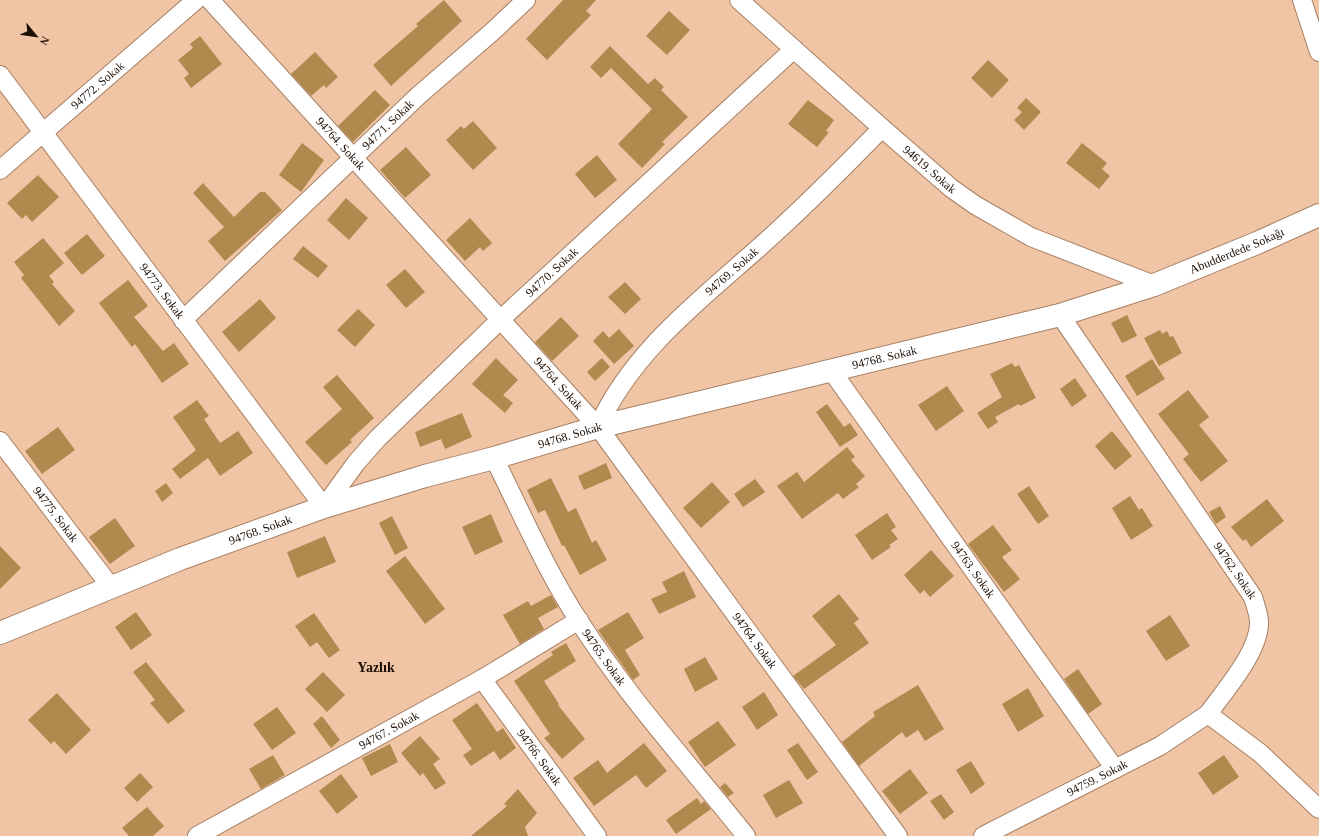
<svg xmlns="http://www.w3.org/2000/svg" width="1319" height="836" viewBox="0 0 1319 836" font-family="'Times New Roman',serif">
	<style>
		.building { fill: #af894e }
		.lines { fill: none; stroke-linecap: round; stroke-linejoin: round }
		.street-casing { stroke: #a67f62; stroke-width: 20 }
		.secondary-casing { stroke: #a67f62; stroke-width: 24 }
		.street { stroke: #fff; stroke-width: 18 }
		.secondary { stroke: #fff; stroke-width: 22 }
		.labels { text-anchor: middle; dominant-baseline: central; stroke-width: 3; stroke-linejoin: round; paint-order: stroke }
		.street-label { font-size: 12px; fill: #1c0e04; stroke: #efc5a6 }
		.quarter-label { font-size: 14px; font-weight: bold; fill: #1c0e04; stroke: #efc5a6 }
	</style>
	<rect width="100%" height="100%" fill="#efc5a6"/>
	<!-- building -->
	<path class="building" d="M 444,0 L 462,21 L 391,86 L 373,65 L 418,26 L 416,24 Z
		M 563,0 L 596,0 L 586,11 L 591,15 L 547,60 L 526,39 Z
		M 669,11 L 690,30 L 667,55 L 646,36 Z
		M 200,36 L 222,64 L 191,88 L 184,78 L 189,74 L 178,60 L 193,48 L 190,44 Z
		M 610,46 L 648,84 L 655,78 L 664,87 L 661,90 L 688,117 L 662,142 L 665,144 L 642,168 L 618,144 L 652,109 L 611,68 L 601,78 L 590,67 Z
		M 315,52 L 338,77 L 326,88 L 324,85 L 311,96 L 291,74 Z
		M 988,60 L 1009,80 L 992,98 L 971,78 Z
		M 375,90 L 390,105 L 353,142 L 338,126 Z
		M 1026,98 L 1041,112 L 1024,130 L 1014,120 L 1022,112 L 1017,108 Z
		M 808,100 L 834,120 L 826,131 L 829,132 L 817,147 L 788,124 Z
		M 473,121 L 497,148 L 473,170 L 446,140 L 461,126 L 464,129 Z
		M 302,143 L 324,160 L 301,192 L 279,175 Z
		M 1082,143 L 1107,163 L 1102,169 L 1110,176 L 1099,189 L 1066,163 Z
		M 406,147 L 431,175 L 405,198 L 380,170 Z
		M 597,155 L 617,180 L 595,198 L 575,174 Z
		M 38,175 L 59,197 L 32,222 L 26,215 L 22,219 L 7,203 Z
		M 203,183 L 234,217 L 260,192 L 265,192 L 282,210 L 225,261 L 208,241 L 224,227 L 193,193 Z
		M 346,198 L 368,218 L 349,240 L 327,220 Z
		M 470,218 L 492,243 L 483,251 L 480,247 L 465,261 L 446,240 Z
		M 87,234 L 105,256 L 82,275 L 64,253 Z
		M 43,238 L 64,263 L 49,276 L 54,282 L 52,284 L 75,311 L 59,326 L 21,278 L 24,275 L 14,262 Z
		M 303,246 L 328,266 L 318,278 L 293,259 Z
		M 405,269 L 425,292 L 406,308 L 386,285 Z
		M 128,280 L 148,306 L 134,317 L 163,351 L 174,343 L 189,364 L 162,383 L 135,344 L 132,347 L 99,303 Z
		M 625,282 L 641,299 L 625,314 L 608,297 Z
		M 260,299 L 276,318 L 239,352 L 222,332 Z
		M 358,309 L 375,325 L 355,347 L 337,330 Z
		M 1127,315 L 1137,336 L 1122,343 L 1111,323 Z
		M 561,317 L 579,336 L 552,361 L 535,342 Z
		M 619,329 L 634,346 L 614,364 L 593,341 L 603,331 L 609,338 Z
		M 1160,330 L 1162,334 L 1167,331 L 1170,337 L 1173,336 L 1182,353 L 1159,366 L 1144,338 Z
		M 496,358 L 518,380 L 503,395 L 513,403 L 505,413 L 472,384 Z
		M 602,358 L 610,367 L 595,381 L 587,372 Z
		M 1152,359 L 1165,379 L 1137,396 L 1125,376 Z
		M 1012,363 L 1015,367 L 1019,365 L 1036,398 L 1020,406 L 1019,404 L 995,417 L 998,422 L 988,429 L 977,413 L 1002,397 L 990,374 Z
		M 337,375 L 374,418 L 350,440 L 352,442 L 326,465 L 305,442 L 342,409 L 323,387 Z
		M 1075,378 L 1087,396 L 1072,407 L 1060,389 Z
		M 947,386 L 964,411 L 936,431 L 918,405 Z
		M 1188,390 L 1209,417 L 1199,425 L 1228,461 L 1201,482 L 1183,459 L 1189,454 L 1158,414 Z
		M 197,400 L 209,416 L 204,419 L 220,443 L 238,431 L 253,453 L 220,476 L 208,458 L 180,479 L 172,469 L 196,450 L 173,417 Z
		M 827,404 L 844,427 L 850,423 L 858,435 L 840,447 L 816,412 Z
		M 462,413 L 472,437 L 445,449 L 441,439 L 420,447 L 415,432 Z
		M 58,427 L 75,450 L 42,474 L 25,451 Z
		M 1112,431 L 1132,456 L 1115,470 L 1095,446 Z
		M 847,447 L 855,457 L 851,460 L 865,476 L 856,484 L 859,487 L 843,499 L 838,493 L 802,519 L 777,486 L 797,472 L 804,482 Z
		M 606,463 L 612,478 L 584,490 L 578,476 Z
		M 551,478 L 568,512 L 576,508 L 592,543 L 596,540 L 607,560 L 580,575 L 564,545 L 562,546 L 545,510 L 538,513 L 527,490 Z
		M 755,479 L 765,492 L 743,507 L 734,494 Z
		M 712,482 L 730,502 L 701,528 L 683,508 Z
		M 166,483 L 173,493 L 162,502 L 155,491 Z
		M 1029,486 L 1049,516 L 1038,524 L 1017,494 Z
		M 1130,496 L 1139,510 L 1142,508 L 1153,526 L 1131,540 L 1112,508 Z
		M 1267,499 L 1284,521 L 1251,547 L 1246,539 L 1243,541 L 1231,527 Z
		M 1220,506 L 1226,517 L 1216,524 L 1209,512 Z
		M 887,513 L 896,527 L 891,530 L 898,539 L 889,545 L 891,547 L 872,560 L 855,535 Z
		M 491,514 L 503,542 L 475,555 L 462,527 Z
		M 392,516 L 408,548 L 395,555 L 379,523 Z
		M 115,518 L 135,546 L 110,564 L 89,537 Z
		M 993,525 L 1012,550 L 1002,557 L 1020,579 L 1004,592 L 968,544 Z
		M 325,536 L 336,562 L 297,578 L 287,552 Z
		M 0,546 L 21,568 L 0,589 Z
		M 931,550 L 954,576 L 930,597 L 924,590 L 920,594 L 904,575 Z
		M 405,556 L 445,609 L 425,624 L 386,571 Z
		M 684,571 L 696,597 L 659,614 L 651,599 L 667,592 L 662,582 Z
		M 839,594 L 859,619 L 854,623 L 869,643 L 804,689 L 793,676 L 836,645 L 812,616 Z
		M 551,595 L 558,607 L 538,618 L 544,629 L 520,644 L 503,615 L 528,601 L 531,606 Z
		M 136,612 L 152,635 L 131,650 L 115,627 Z
		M 628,612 L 644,638 L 625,650 L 640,675 L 633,680 L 598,630 Z
		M 314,613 L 340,650 L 329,658 L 317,642 L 310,647 L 295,626 Z
		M 1170,615 L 1190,646 L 1166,661 L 1146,631 Z
		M 566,643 L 576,661 L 544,681 L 559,704 L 558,705 L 585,739 L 562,759 L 544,738 L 550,734 L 514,681 L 553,655 L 551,652 Z
		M 705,657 L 718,679 L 695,692 L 684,669 Z
		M 146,662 L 185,711 L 168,724 L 150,703 L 155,700 L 133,672 Z
		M 1078,669 L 1102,704 L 1088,714 L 1064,679 Z
		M 323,672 L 345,695 L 327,712 L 305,689 Z
		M 918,685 L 944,729 L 925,741 L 918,730 L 906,738 L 902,732 L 859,766 L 842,742 L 875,716 L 873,712 Z
		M 1028,688 L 1044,716 L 1018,732 L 1002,704 Z
		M 764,692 L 778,715 L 757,730 L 742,707 Z
		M 57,693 L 91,730 L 66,754 L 54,741 L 51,744 L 28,720 Z
		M 477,703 L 497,732 L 503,728 L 516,748 L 500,760 L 494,751 L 471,766 L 463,755 L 472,749 L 452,720 Z
		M 277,707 L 296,733 L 272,750 L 253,724 Z
		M 322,716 L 340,740 L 331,748 L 313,724 Z
		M 718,721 L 736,745 L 705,767 L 688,742 Z
		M 420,736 L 440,759 L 433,764 L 446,783 L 435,790 L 423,773 L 420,776 L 401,753 Z
		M 644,743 L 667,771 L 646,788 L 636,775 L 594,806 L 573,778 L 598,760 L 607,773 Z
		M 798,743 L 818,772 L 807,780 L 787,750 Z
		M 390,744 L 398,762 L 371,776 L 362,758 Z
		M 273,755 L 285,775 L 261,789 L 249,769 Z
		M 1224,755 L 1239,777 L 1213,795 L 1198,773 Z
		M 971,761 L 985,784 L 971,794 L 956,770 Z
		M 910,769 L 928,793 L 900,814 L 882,791 Z
		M 140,773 L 153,787 L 137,802 L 124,788 Z
		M 341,774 L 358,797 L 337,814 L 319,791 Z
		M 789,780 L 803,803 L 776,818 L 763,795 Z
		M 725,783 L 734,793 L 728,797 L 720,787 Z
		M 518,789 L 537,813 L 525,827 L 528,836 L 471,836 L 507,806 L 504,804 Z
		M 941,794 L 954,812 L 944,820 L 930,801 Z
		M 697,798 L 701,804 L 704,801 L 711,809 L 676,834 L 666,820 Z
		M 147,807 L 164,826 L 153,836 L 129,836 L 122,828 Z"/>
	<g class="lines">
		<!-- street casing -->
		<g class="street-casing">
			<g id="street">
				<path id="s1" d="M 210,0 L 598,427 L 898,836"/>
				<path id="s2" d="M 739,0 L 882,128 L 951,188 L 975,205 L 1031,237 L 1154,285"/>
				<path d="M 1302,0 L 1319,52"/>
				<path id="s3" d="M 0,75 L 324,507 L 356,463 L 377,439 L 501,319 L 794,49"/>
				<path id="s4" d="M 0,170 L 196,0"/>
				<path id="s5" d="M 1060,315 L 1253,597 C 1255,604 1258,612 1259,620 C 1261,650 1225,690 1208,714 L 1260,753 L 1319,809"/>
				<path id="s6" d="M 183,320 L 419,95 L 492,32 L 526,0"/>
				<path id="s7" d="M 831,370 L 1115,769"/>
				<path id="s8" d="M 598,427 C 634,346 711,292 774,234 C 811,200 847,164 882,128"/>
				<path id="s9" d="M 0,441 L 111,587"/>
				<path id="s10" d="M 494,458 C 521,512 546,570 579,621 C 628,698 690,765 746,836"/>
				<path id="s11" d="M 482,679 L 597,836"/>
				<path id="s12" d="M 197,836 L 482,679 L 579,620"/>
				<path id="s13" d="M 983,836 L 1160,746 L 1208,714"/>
			</g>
		</g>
		<!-- secondary casing -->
		<g class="secondary-casing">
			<g id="secondary">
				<path id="s14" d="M 0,633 L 180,559 L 324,507 L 425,476 L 494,458 L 598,427 L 1060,315 L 1154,285 L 1257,243 L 1319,215"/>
			</g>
		</g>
		<!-- street -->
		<use href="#street" class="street"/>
		<!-- secondary -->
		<use href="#secondary" class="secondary"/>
	</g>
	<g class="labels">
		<!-- street labels -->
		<g class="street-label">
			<text stroke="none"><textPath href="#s4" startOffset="129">94772. Sokak</textPath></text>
			<text stroke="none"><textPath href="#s6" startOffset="283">94771. Sokak</textPath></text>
			<text stroke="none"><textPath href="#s1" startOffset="194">94764. Sokak</textPath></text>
			<text stroke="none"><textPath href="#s2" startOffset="255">94619. Sokak</textPath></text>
			<text stroke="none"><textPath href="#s14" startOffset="1297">Abudderdede Sokağı</textPath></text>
			<text stroke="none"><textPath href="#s3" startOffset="868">94770. Sokak</textPath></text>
			<text stroke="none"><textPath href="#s8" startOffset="207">94769. Sokak</textPath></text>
			<text stroke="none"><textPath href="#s3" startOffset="270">94773. Sokak</textPath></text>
			<text stroke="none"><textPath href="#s14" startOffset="928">94768. Sokak</textPath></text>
			<text stroke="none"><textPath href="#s1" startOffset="518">94764. Sokak</textPath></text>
			<text stroke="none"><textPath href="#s14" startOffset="604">94768. Sokak</textPath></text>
			<text stroke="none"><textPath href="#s9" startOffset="92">94775. Sokak</textPath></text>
			<text stroke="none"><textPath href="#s14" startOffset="280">94768. Sokak</textPath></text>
			<text stroke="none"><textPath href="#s7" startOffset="245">94763. Sokak</textPath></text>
			<text stroke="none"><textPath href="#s5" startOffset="310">94762. Sokak</textPath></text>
			<text stroke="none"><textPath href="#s1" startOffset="842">94764. Sokak</textPath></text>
			<text stroke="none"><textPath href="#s10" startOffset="228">94765. Sokak</textPath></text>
			<text stroke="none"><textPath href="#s12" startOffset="219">94767. Sokak</textPath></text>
			<text stroke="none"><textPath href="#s11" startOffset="97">94766. Sokak</textPath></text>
			<text stroke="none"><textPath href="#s13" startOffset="128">94759. Sokak</textPath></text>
		</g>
		<!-- quarter labels -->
		<g class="quarter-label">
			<text x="376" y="667">Yazlık</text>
		</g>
	</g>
	<!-- north arrow -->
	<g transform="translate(36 36) rotate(119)" stroke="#efc5a6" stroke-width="3" paint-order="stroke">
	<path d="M0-3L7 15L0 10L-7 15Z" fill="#1c0e04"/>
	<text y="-6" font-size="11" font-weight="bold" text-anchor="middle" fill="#1c0e04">N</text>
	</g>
</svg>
